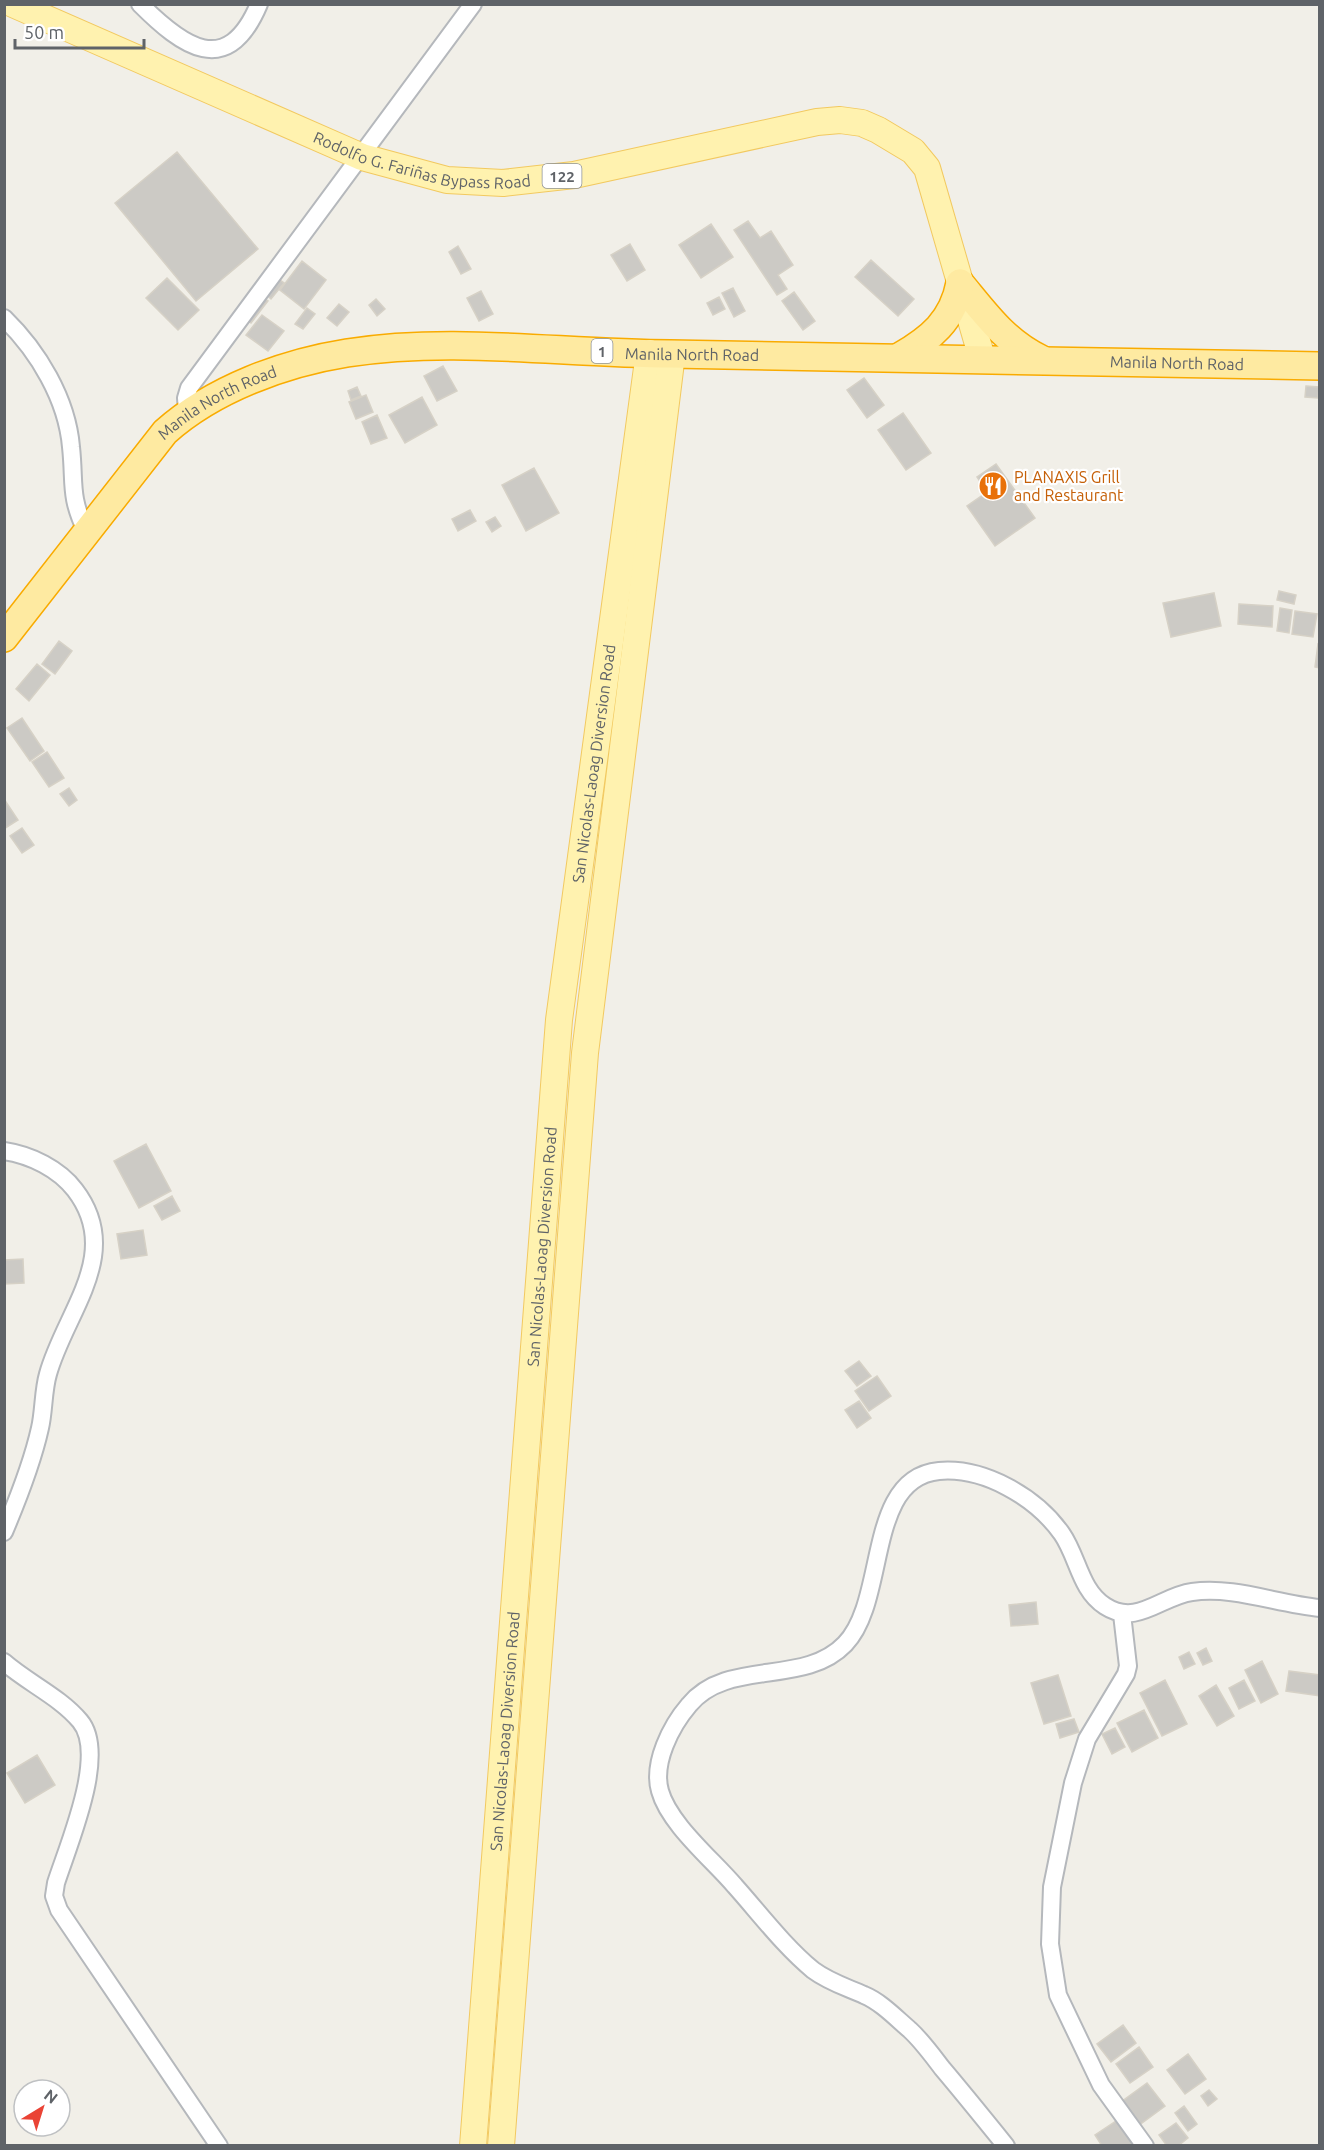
<svg xmlns="http://www.w3.org/2000/svg" width="1324" height="2150" viewBox="0 0 1324 2150" font-family="Ubuntu,sans-serif">
	<style>
		.building { fill: #cccac5; stroke: #d6d1c6; stroke-width: 1.5 }
		.lines { fill: none; stroke-linecap: round; stroke-linejoin: round }
		.minor-casing { stroke: #b5b8bc; stroke-width: 20 }
		.primary-casing { stroke: #f2c960; stroke-width: 28 }
		.trunk-casing { stroke: #f9ab00; stroke-width: 30 }
		.minor { stroke: #fff; stroke-width: 16 }
		.primary { stroke: #fff2af; stroke-width: 26 }
		.trunk { stroke: #feeaa1; stroke-width: 27 }
		.labels { text-anchor: middle; dominant-baseline: central; stroke-width: 4.5; stroke-linejoin: round; paint-order: stroke }
		.shield { fill: #fff; stroke: #8f9295; stroke-width: 1.5 }
		.shield-label { font-size: 15px; font-weight: bold; fill: #5f6368 }
		.street-label { font-size: 16px; fill: #5f6368; stroke: #fff }
		.food-label { font-size: 16px; fill: #c56008; stroke: #fff; text-anchor: start }
	</style>
	<rect width="100%" height="100%" fill="#f1efe8"/>
	<!-- building -->
	<path class="building" d="M 177,152 L 258,249 L 196,301 L 115,203 Z
		M 748,221 L 760,238 L 771,231 L 793,265 L 778,275 L 787,289 L 777,295 L 734,230 Z
		M 711,224 L 733,257 L 701,278 L 679,245 Z
		M 630,244 L 645,270 L 627,281 L 611,255 Z
		M 458,246 L 471,269 L 461,274 L 449,252 Z
		M 871,260 L 914,299 L 898,316 L 855,277 Z
		M 302,261 L 326,280 L 304,309 L 280,290 Z
		M 276,277 L 284,283 L 271,299 L 264,293 Z
		M 167,278 L 199,310 L 178,330 L 146,298 Z
		M 733,288 L 745,311 L 734,317 L 722,293 Z
		M 481,291 L 493,314 L 479,321 L 467,298 Z
		M 794,292 L 815,321 L 803,330 L 782,301 Z
		M 260,295 L 268,301 L 251,323 L 243,317 Z
		M 719,297 L 725,309 L 713,315 L 707,303 Z
		M 376,299 L 385,309 L 377,316 L 369,305 Z
		M 339,304 L 349,312 L 337,326 L 327,318 Z
		M 307,308 L 315,314 L 303,329 L 295,324 Z
		M 262,315 L 284,331 L 268,351 L 246,335 Z
		M 443,366 L 457,391 L 437,401 L 424,376 Z
		M 864,378 L 884,405 L 867,418 L 847,390 Z
		M 1306,386 L 1319,387 L 1318,398 L 1305,397 Z
		M 357,387 L 361,396 L 351,400 L 348,391 Z
		M 366,395 L 373,412 L 356,419 L 349,402 Z
		M 422,397 L 437,425 L 405,443 L 389,415 Z
		M 903,413 L 931,453 L 906,470 L 878,430 Z
		M 377,415 L 387,438 L 371,444 L 362,422 Z
		M 996,464 L 1035,518 L 995,546 L 967,506 L 987,492 L 977,477 Z
		M 534,468 L 559,513 L 526,531 L 502,485 Z
		M 470,510 L 476,521 L 458,531 L 452,519 Z
		M 495,517 L 501,526 L 492,532 L 486,522 Z
		M 1279,591 L 1296,595 L 1294,604 L 1277,600 Z
		M 1214,593 L 1221,626 L 1171,637 L 1163,603 Z
		M 1239,604 L 1273,606 L 1272,627 L 1238,624 Z
		M 1280,608 L 1292,610 L 1289,633 L 1277,631 Z
		M 1295,611 L 1317,614 L 1313,637 L 1292,634 Z
		M 59,641 L 72,651 L 55,674 L 42,664 Z
		M 1318,644 L 1320,645 L 1320,668 L 1315,667 Z
		M 37,664 L 50,675 L 29,701 L 16,689 Z
		M 22,718 L 44,751 L 30,761 L 7,728 Z
		M 47,752 L 64,778 L 49,787 L 32,762 Z
		M 69,788 L 77,800 L 69,806 L 60,794 Z
		M 4,799 L 18,820 L 4,829 Z
		M 22,828 L 34,845 L 22,853 L 10,836 Z
		M 146,1144 L 171,1191 L 139,1208 L 114,1161 Z
		M 172,1196 L 180,1211 L 162,1220 L 154,1206 Z
		M 143,1230 L 147,1255 L 121,1259 L 117,1234 Z
		M 23,1259 L 24,1283 L 4,1284 L 4,1260 Z
		M 859,1361 L 871,1376 L 857,1386 L 845,1371 Z
		M 877,1376 L 891,1396 L 869,1411 L 855,1391 Z
		M 859,1401 L 871,1418 L 857,1428 L 845,1410 Z
		M 1036,1602 L 1038,1624 L 1011,1626 L 1009,1605 Z
		M 1206,1648 L 1212,1661 L 1203,1665 L 1197,1653 Z
		M 1189,1652 L 1195,1664 L 1184,1669 L 1179,1657 Z
		M 1262,1661 L 1278,1694 L 1261,1703 L 1245,1670 Z
		M 1289,1671 L 1320,1675 L 1320,1696 L 1286,1691 Z
		M 1058,1675 L 1071,1716 L 1044,1724 L 1031,1683 Z
		M 1165,1680 L 1187,1724 L 1162,1736 L 1140,1693 Z
		M 1244,1680 L 1255,1701 L 1239,1709 L 1229,1688 Z
		M 1216,1685 L 1234,1716 L 1217,1726 L 1199,1696 Z
		M 1144,1710 L 1158,1738 L 1132,1752 L 1117,1723 Z
		M 1074,1719 L 1079,1732 L 1060,1738 L 1056,1724 Z
		M 1115,1728 L 1125,1747 L 1112,1754 L 1102,1734 Z
		M 37,1755 L 55,1785 L 25,1803 L 7,1773 Z
		M 1123,2025 L 1136,2043 L 1111,2062 L 1097,2044 Z
		M 1139,2047 L 1153,2067 L 1130,2083 L 1116,2064 Z
		M 1188,2054 L 1206,2079 L 1185,2094 L 1167,2070 Z
		M 1147,2083 L 1165,2106 L 1138,2126 L 1121,2102 Z
		M 1209,2090 L 1217,2099 L 1208,2106 L 1201,2096 Z
		M 1184,2106 L 1197,2124 L 1188,2131 L 1175,2113 Z
		M 1119,2119 L 1137,2146 L 1102,2146 L 1095,2135 Z
		M 1176,2123 L 1188,2138 L 1178,2146 L 1167,2146 L 1159,2135 Z"/>
	<g class="lines">
		<!-- minor casing -->
		<g class="minor-casing">
			<path id="minor" d="M 140,4 C 182,46 227,80 259,4
				M 4,318 C 38,351 67,399 71,447 C 75,484 69,495 86,531
				M 187,412 L 186,398 L 189,388 L 473,4
				M 4,1151 C 31,1155 59,1169 75,1190 C 124,1254 65,1312 48,1374 C 43,1391 44,1411 40,1428 C 32,1464 18,1499 4,1532
				M 1122,1614 L 1128,1666 L 1126,1674 L 1087,1739 L 1073,1783 L 1052,1887 L 1050,1944 L 1058,1995 L 1101,2085 L 1145,2146
				M 4,1662 C 28,1683 60,1697 80,1721 C 108,1754 68,1845 56,1883 L 54,1896 L 59,1910 L 219,2146
				M 1006,2146 C 985,2120 964,2094 942,2068 C 932,2055 922,2041 910,2030 C 896,2018 881,2002 864,1995 C 846,1987 829,1982 813,1970 C 784,1946 760,1914 735,1886 C 713,1860 669,1824 660,1791 C 652,1763 671,1726 689,1705 C 727,1658 804,1687 845,1644 C 888,1600 865,1478 939,1471 C 984,1467 1036,1497 1062,1534 C 1078,1557 1080,1590 1105,1606 C 1137,1627 1161,1596 1192,1592 C 1234,1586 1277,1604 1320,1608"/>
		</g>
		<!-- primary casing -->
		<g class="primary-casing">
			<g id="primary">
				<path id="s1" d="M 13,4 L 362,157 L 447,180 L 503,183 L 574,175 L 817,122 L 840,120 L 862,123 L 878,130 L 913,151 L 927,168 L 982,358"/>
				<path id="s2" d="M 473,2146 L 559,1020 L 649,353"/>
				<path d="M 501,2146 L 585,1053 L 672,354"/>
			</g>
		</g>
		<!-- trunk casing -->
		<g class="trunk-casing">
			<g id="trunk">
				<path d="M 960,283 C 985,313 1005,342 1041,359"/>
				<path d="M 899,357 C 930,339 953,321 960,283"/>
				<path id="s3" d="M 4,638 L 165,432 C 213,389 284,363 347,353 C 455,336 562,354 671,354 C 887,356 1103,361 1320,366"/>
			</g>
		</g>
		<!-- minor -->
		<use href="#minor" class="minor"/>
		<!-- primary -->
		<use href="#primary" class="primary"/>
		<!-- trunk -->
		<use href="#trunk" class="trunk"/>
	</g>
	<!-- icons -->
	<defs>
		<g id="restaurant-disc" transform="scale(1.5)"><circle r="9.5" fill="#e8710a" stroke="#fff"/><path d="M-5-6h1v4h1v-4h1v4h1v-4h1v5L-1.5 .5V6h-2V.5L-5-1ZM5-6V6H3V1.5H1.5Q1.5-4 5-6Z" fill="#fff"/></g>
	</defs>
	<g fill-rule="evenodd">
		<use href="#restaurant-disc" x="993" y="486"/>
	</g>
	<g class="labels">
		<!-- shield labels -->
		<g class="shield">
			<rect x="542.5" y="164" width="39" height="24" rx="4.5"/>
			<rect x="591.5" y="339" width="21" height="24" rx="4.5"/>
		</g>
		<g class="shield-label">
			<text x="562" y="176">122</text>
			<text x="602" y="351">1</text>
		</g>
		<!-- street labels -->
		<g class="street-label">
			<text stroke="none"><textPath href="#s1" startOffset="441">Rodolfo G. Fariñas Bypass Road</textPath></text>
			<text stroke="none"><textPath href="#s3" startOffset="808">Manila North Road</textPath></text>
			<text stroke="none"><textPath href="#s3" startOffset="1293">Manila North Road</textPath></text>
			<text stroke="none"><textPath href="#s3" startOffset="322">Manila North Road</textPath></text>
			<text stroke="none"><textPath href="#s2" startOffset="1388">San Nicolas-Laoag Diversion Road</textPath></text>
			<text stroke="none"><textPath href="#s2" startOffset="902">San Nicolas-Laoag Diversion Road</textPath></text>
			<text stroke="none"><textPath href="#s2" startOffset="416">San Nicolas-Laoag Diversion Road</textPath></text>
		</g>
		<!-- food labels -->
		<g class="food-label">
			<text x="1014" y="477">PLANAXIS Grill<tspan x="1014" dy="18">and Restaurant</tspan></text>
		</g>
	</g>
	<!-- border -->
	<rect width="1324" height="2150" fill="none" stroke="#5f6368" stroke-width="12"/>
	<!-- north arrow -->
	<g transform="translate(42 2108) rotate(38)"><circle r="28" fill="#ffffff" stroke="#bfc1c3" stroke-width="1.5"/>
	<path d="M0-4.5L10 22L0 15L-10 22Z" fill="#ea4335"/>
	<text y="-9" font-size="16" font-weight="bold" text-anchor="middle" fill="#5f6368">N</text>
	</g>
	<!-- scale -->
	<path d="M15 39v9h129v-9" fill="none" stroke="#5f6368" stroke-width="3"/>
	<text x="24" y="39" font-size="18" fill="#5f6368" stroke="#ffffff" stroke-width="4.5" paint-order="stroke">50 m</text>
</svg>
